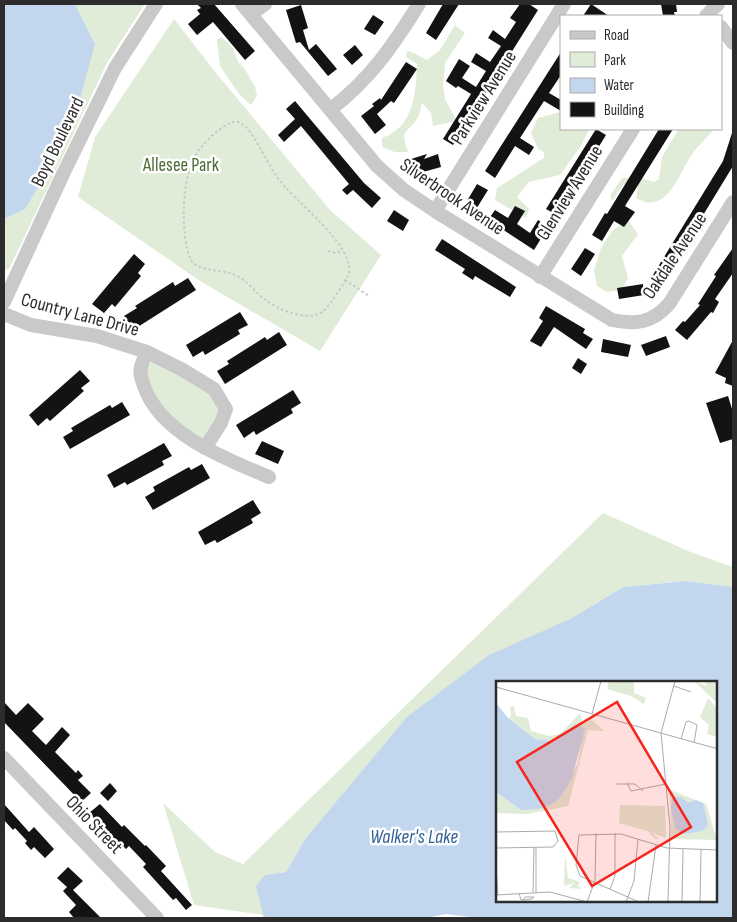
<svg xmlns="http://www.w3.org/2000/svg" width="737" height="922" viewBox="0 0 737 922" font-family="'Sofia Sans Condensed',sans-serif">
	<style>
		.green { fill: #e0ecd8 }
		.water { fill: #c2d7ee; fill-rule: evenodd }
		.building { fill: #131313 }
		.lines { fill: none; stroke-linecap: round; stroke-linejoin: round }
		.path { stroke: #c9c9c9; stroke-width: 2; stroke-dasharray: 2.5 2.5; stroke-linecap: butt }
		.minor { stroke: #c9c9c9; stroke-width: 14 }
		.labels { text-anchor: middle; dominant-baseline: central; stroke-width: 5; stroke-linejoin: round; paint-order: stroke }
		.street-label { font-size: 19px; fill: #2c2c2c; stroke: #fff }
		.park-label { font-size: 19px; fill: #496c36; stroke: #fff }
		.water-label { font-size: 20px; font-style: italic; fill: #336395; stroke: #fff }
		.inset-road { fill: none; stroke: #ababab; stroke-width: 1 }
		.view { fill: #f6261c; fill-opacity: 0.15; stroke: #f6261c; stroke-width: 2.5 }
		.inset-edge { fill: none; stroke: #2c2c2c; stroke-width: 2.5 }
	</style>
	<rect width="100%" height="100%" fill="#fff"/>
	<!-- green -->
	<path class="green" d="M 75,4 L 145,4 L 108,61 L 9,269 L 4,270 L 4,219 L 25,208 L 95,44 Z
		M 174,19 L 216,73 L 330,210 L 381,255 L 320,351 L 200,281 L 78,197 L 95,137 Z
		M 455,25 L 465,33 L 445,63 L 443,86 L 445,99 L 457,121 L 433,126 L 431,113 L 422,103 C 421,107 420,111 419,115 C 411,133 398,127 408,152 L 395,152 L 382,147 L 382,138 C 414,127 416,93 417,64 L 406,57 L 407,51 L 412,52 L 427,60 L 440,50 Z
		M 222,37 L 233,48 L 238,62 L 245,69 L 255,87 L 257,96 L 251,105 L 239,94 L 220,66 L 217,40 Z
		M 561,112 L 561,129 L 589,129 L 581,146 L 560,175 L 529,182 L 517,197 L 529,209 L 526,218 L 495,200 L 497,188 L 544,158 L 544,152 L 538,149 L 531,133 L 538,118 Z
		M 679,129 L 714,129 C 707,138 697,146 691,156 C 678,175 667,216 636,198 L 638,187 L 633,182 L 623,185 L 613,200 L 611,199 L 611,194 L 622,178 L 636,177 L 654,182 L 659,179 L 662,157 Z
		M 628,220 L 638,234 L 622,256 L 628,278 L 621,290 L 607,292 L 597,286 L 594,270 L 601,248 L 612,231 Z
		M 152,362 C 170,371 223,389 219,415 C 218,422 209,432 204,438 L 198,438 L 167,415 L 157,404 L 145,371 L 147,365 Z
		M 603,513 L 688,551 L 733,567 L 733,587 L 686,581 L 623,587 L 408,717 L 305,839 L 286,872 L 265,875 L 263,915 L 267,918 L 261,918 L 263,915 L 194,905 L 163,803 L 215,852 L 243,864 Z"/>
	<!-- water -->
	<path class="water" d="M 4,4 L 75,4 L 95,44 L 78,106 L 51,166 L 25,209 L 4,219 Z
		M 686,581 L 733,587 L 733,918 L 478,918 L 446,914 L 425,918 L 267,918 L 263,915 L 256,886 L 265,875 L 286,872 L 305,839 L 407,717 L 489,655 L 570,619 L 623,587 ZM 497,682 L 716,682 L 716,901 L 497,901 Z"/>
	<!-- building -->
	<path class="building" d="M 197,4 L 214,4 L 255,51 L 245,60 L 213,22 L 197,35 L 188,24 L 200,14 L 197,10 L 201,8 Z
		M 443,4 L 459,4 L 436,40 L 426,33 Z
		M 520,4 L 529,4 L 538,10 L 453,145 L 443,139 L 471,94 L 458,86 L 456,88 L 446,81 L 459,59 L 470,66 L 462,78 L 476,87 L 486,71 L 471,62 L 476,53 L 490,62 L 501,46 L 488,38 L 493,30 L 505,39 L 516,22 L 510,18 Z
		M 591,4 L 609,16 L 583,16 Z
		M 661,4 L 676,4 L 677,12 L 674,12 L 675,16 L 663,16 Z
		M 301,5 L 308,28 L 303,30 L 309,50 L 316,44 L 337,69 L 328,76 L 300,42 L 296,43 L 286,10 Z
		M 373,15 L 384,22 L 375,35 L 364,29 Z
		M 355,45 L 363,55 L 352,65 L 343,55 Z
		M 561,52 L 561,75 L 549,93 L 561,100 L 561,111 L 544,101 L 520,138 L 534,147 L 529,155 L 515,146 L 495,178 L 485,171 Z
		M 406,62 L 417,69 L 394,103 L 391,101 L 377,114 L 386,125 L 375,134 L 361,116 L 374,106 L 372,104 L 380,98 L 381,100 Z
		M 295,101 L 364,183 L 381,198 L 372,208 L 353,190 L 347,195 L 342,190 L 349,184 L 301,126 L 284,142 L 278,135 L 295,119 L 286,109 Z
		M 596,129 L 606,135 L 557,215 L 546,209 Z
		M 659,129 L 673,129 L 625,206 L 635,212 L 624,227 L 614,221 L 602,241 L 592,235 L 605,213 L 607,214 Z
		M 732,133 L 733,133 L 733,166 L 663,281 L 653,275 L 723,161 Z
		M 427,154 L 424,159 L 438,154 L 441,167 L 416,174 L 411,159 Z
		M 477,184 L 488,190 L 475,211 L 464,206 Z
		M 515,206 L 525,211 L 517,224 L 530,233 L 538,220 L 548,227 L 534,250 L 488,220 L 495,210 L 508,218 Z
		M 394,210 L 409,220 L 403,231 L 387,221 Z
		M 442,239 L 516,287 L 510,297 L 475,276 L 473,280 L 462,273 L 465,269 L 435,250 Z
		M 585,248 L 595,254 L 581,276 L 571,269 Z
		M 733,248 L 733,273 L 715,299 L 719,302 L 713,313 L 711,312 L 687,340 L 675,330 L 683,321 L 685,322 L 700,305 L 698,304 L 716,276 L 714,275 Z
		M 134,254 L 145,264 L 138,273 L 141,276 L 115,307 L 112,304 L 104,313 L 92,304 Z
		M 188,278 L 196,290 L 133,330 L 124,316 L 137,308 L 135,306 L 173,282 L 175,286 Z
		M 643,284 L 644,295 L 619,299 L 617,288 Z
		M 546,306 L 585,329 L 583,333 L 593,339 L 586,349 L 554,327 L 541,347 L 530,341 L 543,321 L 539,318 Z
		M 240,312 L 248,325 L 238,330 L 240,334 L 205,355 L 203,351 L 193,357 L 186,345 Z
		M 279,332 L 287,345 L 225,384 L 217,371 L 229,364 L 227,361 L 265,337 L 267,340 Z
		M 666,336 L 670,347 L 646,356 L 641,345 Z
		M 603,339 L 631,345 L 628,357 L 601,352 Z
		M 733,340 L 733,386 L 725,383 L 726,378 L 715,373 Z
		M 578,358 L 587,364 L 581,374 L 572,368 Z
		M 80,370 L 90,381 L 81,388 L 84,391 L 50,421 L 47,418 L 38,426 L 29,415 Z
		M 293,390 L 301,403 L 291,409 L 293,413 L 256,435 L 254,431 L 244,438 L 236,425 Z
		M 728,396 L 733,412 L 733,439 L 720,443 L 706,403 Z
		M 122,402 L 130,415 L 70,449 L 63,437 L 73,431 L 71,428 L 110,405 L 112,408 Z
		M 262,441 L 284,451 L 278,464 L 255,454 Z
		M 164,443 L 172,456 L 162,461 L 164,465 L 127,485 L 125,482 L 114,488 L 107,475 Z
		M 202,464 L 210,478 L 153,510 L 145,497 L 155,491 L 153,487 L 189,467 L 191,470 Z
		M 253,500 L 261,513 L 251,519 L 253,523 L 217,543 L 215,540 L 205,545 L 198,532 Z
		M 4,702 L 16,715 L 28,703 L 44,719 L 32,731 L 46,745 L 62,727 L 70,735 L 55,752 L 76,773 L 78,770 L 83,776 L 78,780 L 91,793 L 81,802 L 4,722 Z
		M 110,783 L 117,791 L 108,801 L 100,793 Z
		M 4,804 L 29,832 L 34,827 L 54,849 L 45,858 L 34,847 L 31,850 L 25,843 L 27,841 L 15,828 L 13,830 L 4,820 Z
		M 100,804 L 122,827 L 124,825 L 145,846 L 146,845 L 166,866 L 161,871 L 192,905 L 186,910 L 176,898 L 173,900 L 143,867 L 146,864 L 129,846 L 126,849 L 120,843 L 113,849 L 106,842 L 112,837 L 89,813 Z
		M 68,867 L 83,881 L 73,890 L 101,918 L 74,918 L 69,912 L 76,905 L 63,891 L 67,887 L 57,878 Z"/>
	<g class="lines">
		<!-- path -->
		<path class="path" d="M 232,122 L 239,122 L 247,128 C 259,143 266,161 277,177 C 293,200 355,245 349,274 C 342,285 332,304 322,312 C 310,322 277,310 266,300 C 256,293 248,282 237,276 C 225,269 197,272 191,260 C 180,237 182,181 194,158 C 201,145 218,128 232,122 Z
			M 328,251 L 335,253 L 343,251
			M 345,280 L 369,296"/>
		<!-- minor -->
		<path class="minor" d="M 242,4 L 377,166 L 404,190 L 435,211 L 612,320 C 636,325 652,323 669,304 L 733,202
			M 251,14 L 265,4
			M 706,16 L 718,4
			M 721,27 L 733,43
			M 330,110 C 371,78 392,47 419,4
			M 435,211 L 564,4
			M 540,277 L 633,129
			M 4,302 L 63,174 L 115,68 L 156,4
			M 4,314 L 31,325 L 97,336 L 147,352 L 183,370 L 214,389 L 226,409 L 221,423 L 205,448
			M 147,352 C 145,357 142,362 141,367 C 139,373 142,380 144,386 C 160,434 226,459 269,477
			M 4,758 L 157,918"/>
	</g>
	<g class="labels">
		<!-- street labels -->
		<g class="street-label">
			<text transform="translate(484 98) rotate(-58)">Parkview Avenue</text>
			<text transform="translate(58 142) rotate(-64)">Boyd Boulevard</text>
			<text transform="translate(570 193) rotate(-58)">Glenview Avenue</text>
			<text transform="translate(452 197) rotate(34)">Silverbrook Avenue</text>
			<text transform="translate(675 256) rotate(-56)">Oakdale Avenue</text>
			<text transform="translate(80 315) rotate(15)">Country Lane Drive</text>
			<text transform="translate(94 825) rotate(46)">Ohio Street</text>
		</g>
		<!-- park labels -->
		<g class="park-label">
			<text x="181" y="165">Allesee Park</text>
		</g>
		<!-- water labels -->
		<g class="water-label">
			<text x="414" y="837">Walker's Lake</text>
		</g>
	</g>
	<!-- overview -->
	<g transform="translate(496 681)">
		<rect width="221" height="221" fill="#fff"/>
		<path d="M 113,0 L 138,0 L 138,12 L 150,17 L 148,23 L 135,15 L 111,8 ZM 198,0 L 211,5 L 209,0 L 221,0 L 221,22 ZM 212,17 L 221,27 L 221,56 L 211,53 L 213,44 L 204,36 ZM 18,25 L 20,35 L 32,37 L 35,50 L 53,55 L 64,53 L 84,32 L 86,43 L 96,39 L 108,50 L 92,49 L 72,125 L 32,133 L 0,132 L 0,111 L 25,129 L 64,117 L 82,82 L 86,51 L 79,43 L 56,60 L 39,58 L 12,37 L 15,35 L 14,26 ZM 174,109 L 210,123 L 221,159 L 175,158 ZM 124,124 L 169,125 L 170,157 L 156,152 L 163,158 L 160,158 L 153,153 L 155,151 L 123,142 ZM 69,173 L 72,197 L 84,201 L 82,205 L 86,208 L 73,207 L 78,202 L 68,205 Z" fill="#e0ecd8"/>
		<path d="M 0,22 L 12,37 L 39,58 L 57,60 L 79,43 L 89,47 L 76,97 L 64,117 L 56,123 L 43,128 L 25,129 L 0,111 ZM 177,116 L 185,116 L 192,122 L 200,119 L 207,122 L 212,144 L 206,150 L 188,153 L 179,147 L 175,127 Z" fill="#c2d7ee"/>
		<path class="inset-road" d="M 178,5 L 195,11M 0,6 L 222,68M 96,33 L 105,0M 185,58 L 190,41 L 193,40 L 201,44 L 198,62M 131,102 L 135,110 L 170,103M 120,103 L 139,103 L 147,110M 0,151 L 59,150 L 62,160 L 57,166 L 0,167M 0,186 L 2,214M 114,208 L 119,195 L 119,152M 37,211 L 38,167M 40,211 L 40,167M 23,212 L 25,219 L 27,219 L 36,218 L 38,216 L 29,216 L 27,219M 0,214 L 54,211 L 91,221M 91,221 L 99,200 L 100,152M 130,221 L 138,200 L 142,158M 143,221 L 84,195 L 80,184 L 83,154 L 125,153 L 171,167 L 222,169M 152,221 L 160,164M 172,221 L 174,146 L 165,52 L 179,0M 186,221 L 187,168M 204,221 L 205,168"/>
		<path class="view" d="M 121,21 L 195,146 L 96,205 L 21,81 Z"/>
		<rect width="221" height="221" class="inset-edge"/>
	</g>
	<!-- border -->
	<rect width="737" height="922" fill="none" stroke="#2c2c2c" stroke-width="10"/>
	<!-- legend -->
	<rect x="560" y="15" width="162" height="115" fill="#ffffff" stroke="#ababab"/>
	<rect x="570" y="31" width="25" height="8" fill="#c9c9c9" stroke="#ababab"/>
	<text x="604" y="40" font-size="15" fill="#2c2c2c">Road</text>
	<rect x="570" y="52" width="25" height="15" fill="#e0ecd8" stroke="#ababab"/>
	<text x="604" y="65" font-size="15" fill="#2c2c2c">Park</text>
	<rect x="570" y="78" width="25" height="15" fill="#c2d7ee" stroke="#ababab"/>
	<text x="604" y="90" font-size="15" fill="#2c2c2c">Water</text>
	<rect x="570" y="102" width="25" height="15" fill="#131313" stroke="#ababab"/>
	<text x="604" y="115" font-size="15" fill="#2c2c2c">Building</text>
</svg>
